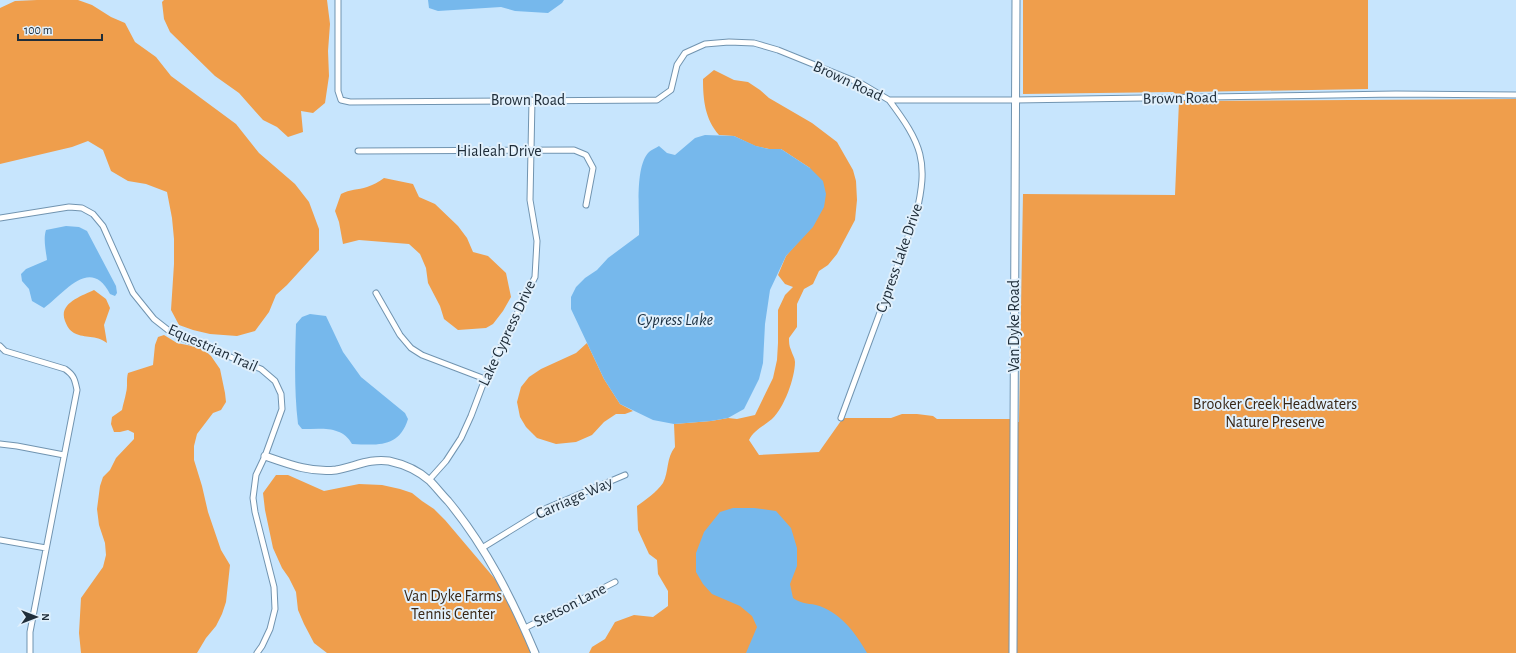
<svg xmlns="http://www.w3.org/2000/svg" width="1516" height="653" viewBox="0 0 1516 653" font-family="'Alegreya Sans',sans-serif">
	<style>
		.green { fill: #ef9e4c }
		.water { fill: #76b8ec }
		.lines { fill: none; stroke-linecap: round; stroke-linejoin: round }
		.street-casing { stroke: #7194b0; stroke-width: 7 }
		.secondary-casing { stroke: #7194b0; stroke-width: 9 }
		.street { stroke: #fff; stroke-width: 5 }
		.secondary { stroke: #fff; stroke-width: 7 }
		.labels { text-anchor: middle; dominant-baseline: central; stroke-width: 4; stroke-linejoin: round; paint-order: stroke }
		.street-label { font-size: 16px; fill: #202e3a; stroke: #e1f0fc }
		.park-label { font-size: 16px; fill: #392716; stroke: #e1f0fc }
		.water-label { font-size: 17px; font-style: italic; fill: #1d3142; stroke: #e1f0fc }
	</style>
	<rect width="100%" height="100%" fill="#c7e5fd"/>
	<!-- green -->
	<path class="green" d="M 37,0 L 78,0 L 92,5 L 111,17 L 125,23 L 135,42 L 156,57 L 171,76 L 236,124 L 259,153 L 295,184 L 309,202 L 319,229 L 319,250 L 287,285 L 276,295 L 269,312 L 255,331 L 237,336 L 210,334 L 193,330 L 179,325 L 171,310 L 174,264 L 174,239 L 172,218 L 167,192 L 146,184 L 128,181 L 111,171 L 103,150 L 88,141 L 72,147 L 0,164 L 0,8 L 15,1 Z
		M 164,0 L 327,0 L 330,24 L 328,51 L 329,76 L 325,103 L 313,113 L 301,111 L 303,132 L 288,137 L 277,127 L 263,120 L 239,93 L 215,76 L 170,32 L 164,19 L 162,2 Z
		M 1023,0 L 1368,0 L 1368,89 L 1188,92 L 1188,95 L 1178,95 L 1173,92 L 1023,94 Z
		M 714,70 L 734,80 L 748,82 L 760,90 L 769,98 L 812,123 L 837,142 L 853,170 L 856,181 L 857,200 L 855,220 L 837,254 L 828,265 L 819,271 L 813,284 L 804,289 L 797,304 L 797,327 L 789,338 C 789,342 789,346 791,350 C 792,354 795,358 795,362 C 795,378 784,408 772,419 C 764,426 754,430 749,440 L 759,455 L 819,452 L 843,418 L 891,418 L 902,414 L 917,414 L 933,416 L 937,419 L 1011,419 L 1009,653 L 589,653 L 592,647 L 605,639 L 615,622 L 634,615 L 653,617 L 668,606 L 668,591 L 658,574 L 657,560 L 649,554 L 638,530 L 637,506 C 645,500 657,492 663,483 C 669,472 666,458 675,447 L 674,424 L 711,421 L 728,418 L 737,419 L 755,415 L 773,378 L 777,360 L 778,343 L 778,310 L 785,295 L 793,287 L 785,284 L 778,275 L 786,256 L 798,242 L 810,168 L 781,149 L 769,149 L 755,146 L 734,136 L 719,135 C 705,119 703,100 703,79 Z
		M 1516,99 L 1516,653 L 1016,653 L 1018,488 L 1017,488 L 1017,422 L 1019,422 L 1023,194 L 1175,195 L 1179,101 Z
		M 384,178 L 413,184 L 419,197 L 435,204 L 458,226 L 467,238 L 473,252 L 488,256 L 506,273 L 511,297 L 503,311 L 493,324 L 486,328 L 458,330 L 444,319 L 440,306 L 428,283 L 426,268 L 420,254 L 409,244 L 359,240 L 343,244 L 339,222 L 335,211 L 341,194 C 350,189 358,190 367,187 C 373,185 379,182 384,178 Z
		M 94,290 L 106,299 L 110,308 L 104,325 L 107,343 C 95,334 86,339 74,333 C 69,330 67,326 65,321 C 58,303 82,296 94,290 Z
		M 164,335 L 177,343 L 197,347 L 204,350 L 211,356 L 220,369 L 225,393 L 226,402 L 221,410 L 213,413 L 197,434 L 194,446 L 194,460 L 202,486 L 208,512 L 221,550 L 230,565 L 226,602 L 222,614 L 216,626 L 206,638 L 197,653 L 81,653 L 79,633 L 81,598 L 103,567 L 106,555 L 105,543 L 99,525 L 97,509 L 100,486 L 103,477 L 110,470 L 116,458 L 134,439 L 134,433 L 128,430 L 120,432 L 114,432 L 111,424 L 112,417 L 122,410 C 123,404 125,399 126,393 C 128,385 126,380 128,373 L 153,365 L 155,345 L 158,337 Z
		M 587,343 L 604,379 L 620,404 L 633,411 L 625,414 L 616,414 L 604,422 L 592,435 L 576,442 L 556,444 L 537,438 L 526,427 L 520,417 L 517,402 L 521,387 L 529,377 L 541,369 L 576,353 Z
		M 276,475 L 288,475 L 324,491 L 359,484 L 382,485 L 400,489 L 412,493 L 422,501 L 434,509 L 445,520 L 506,592 L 531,653 L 327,653 L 314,643 L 304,624 L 298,610 L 296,592 L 289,578 L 282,568 L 273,548 L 265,510 L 263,493 Z"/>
	<!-- water -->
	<path class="water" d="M 428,0 L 564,0 L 562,3 L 548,13 L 515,11 L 501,7 L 438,11 L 429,8 Z
		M 705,135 L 734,136 L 756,146 L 769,149 L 781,149 L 810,168 L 823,181 L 826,194 L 824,207 L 813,227 L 786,256 L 770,290 L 765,324 L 763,363 L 759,379 L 744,409 L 728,418 L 711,421 L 674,424 L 653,420 L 620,404 L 604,379 L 571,309 L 571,297 L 576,287 L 585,278 L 597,270 L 608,258 L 639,235 C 640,215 634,167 649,152 C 651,150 656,148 659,146 L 667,153 L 675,155 L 695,138 Z
		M 66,226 L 79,227 L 87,231 L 116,286 L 117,293 L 115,296 L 110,294 C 90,255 63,295 44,308 L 32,301 L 29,289 L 22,281 L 21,274 L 26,269 L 47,260 C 46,251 43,239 46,230 Z
		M 310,314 L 326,316 L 343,352 L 361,377 L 405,413 L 408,419 C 399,448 378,445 352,444 C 342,425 320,429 302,429 L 298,424 C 294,391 295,357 296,324 L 302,317 Z
		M 733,508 L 754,508 L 776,511 L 791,528 L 797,548 L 797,566 L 790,584 L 793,598 C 802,604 806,603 816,605 C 839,611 856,633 867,653 L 746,653 L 757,627 L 752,616 L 740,606 L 712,594 L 703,584 L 696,572 L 696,553 L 704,532 L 720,512 Z"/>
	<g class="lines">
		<!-- street casing -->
		<g class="street-casing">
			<path id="street" d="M 338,0 L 338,91 L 341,100 L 350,102 L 657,100 L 671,90 L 677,65 L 685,53 L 705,44 L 729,42 L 754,43 L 778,50 L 862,84 L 889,100 L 1015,100 L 1396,94 L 1516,95
				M 358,151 L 574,150 L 586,155 L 593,168 L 586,205
				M 0,218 L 69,207 L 82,208 L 93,214 L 103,226 L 133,293 L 154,319 L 168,330 L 184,339 L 261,369 L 275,381 L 281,394 L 282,409 L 265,456 L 256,475 L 253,498 L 255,512 L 274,587 L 275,609 L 270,629 L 262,646 L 257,653
				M 376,293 L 400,335 L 411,348 L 422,355 L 485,379
				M 0,346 L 5,351 L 65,369 C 74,375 75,380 77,390 L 30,632 L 30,653
				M 841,418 L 916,215 C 929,161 922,144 889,100
				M 0,444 L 17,446 L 64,455
				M 429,480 L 446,461 L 461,438 L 471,416 L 485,379 L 535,277 L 537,241 L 530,200 L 532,100
				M 0,540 L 46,548
				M 482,548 L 547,508 L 625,475
				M 525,628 L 615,582"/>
		</g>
		<!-- secondary casing -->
		<g class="secondary-casing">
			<path id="secondary" d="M 265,456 C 288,464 311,473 336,470 C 354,467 370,458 389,461 C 403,464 419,471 430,481 C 436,487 442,495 448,501 C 486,547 512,599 535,653
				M 1013,653 L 1016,0"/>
		</g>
		<!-- street -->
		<use href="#street" class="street"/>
		<!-- secondary -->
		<use href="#secondary" class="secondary"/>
	</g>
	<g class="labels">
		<!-- street labels -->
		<g class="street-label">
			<text transform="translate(848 81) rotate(25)">Brown Road</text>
			<text transform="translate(1180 98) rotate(-1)">Brown Road</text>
			<text x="528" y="100">Brown Road</text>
			<text x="499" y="151">Hialeah Drive</text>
			<text transform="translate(899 258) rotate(-71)">Cypress Lake Drive</text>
			<text transform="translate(1014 326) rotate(-90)">Van Dyke Road</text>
			<text transform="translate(507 333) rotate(-65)">Lake Cypress Drive</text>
			<text transform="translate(213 348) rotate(24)">Equestrian Trail</text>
			<text transform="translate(574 498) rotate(-24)">Carriage Way</text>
			<text transform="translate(570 605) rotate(-27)">Stetson Lane</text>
		</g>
		<!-- park labels -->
		<g class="park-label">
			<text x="1275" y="404">Brooker Creek Headwaters<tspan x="1275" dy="18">Nature Preserve</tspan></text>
			<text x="453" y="596">Van Dyke Farms<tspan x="453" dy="18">Tennis Center</tspan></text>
		</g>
		<!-- water labels -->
		<g class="water-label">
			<text x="675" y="319">Cypress Lake</text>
		</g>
	</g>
	<!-- north arrow -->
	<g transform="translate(36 617) rotate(90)" stroke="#e1f0fc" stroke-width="3" paint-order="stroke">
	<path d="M0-3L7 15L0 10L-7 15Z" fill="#202e3a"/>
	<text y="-6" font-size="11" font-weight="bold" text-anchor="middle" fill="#202e3a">N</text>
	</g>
	<!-- scale -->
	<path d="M18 34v6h84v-6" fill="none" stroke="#202e3a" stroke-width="2"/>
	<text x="24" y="34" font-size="12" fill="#202e3a" stroke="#e1f0fc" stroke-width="3" paint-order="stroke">100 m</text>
</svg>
